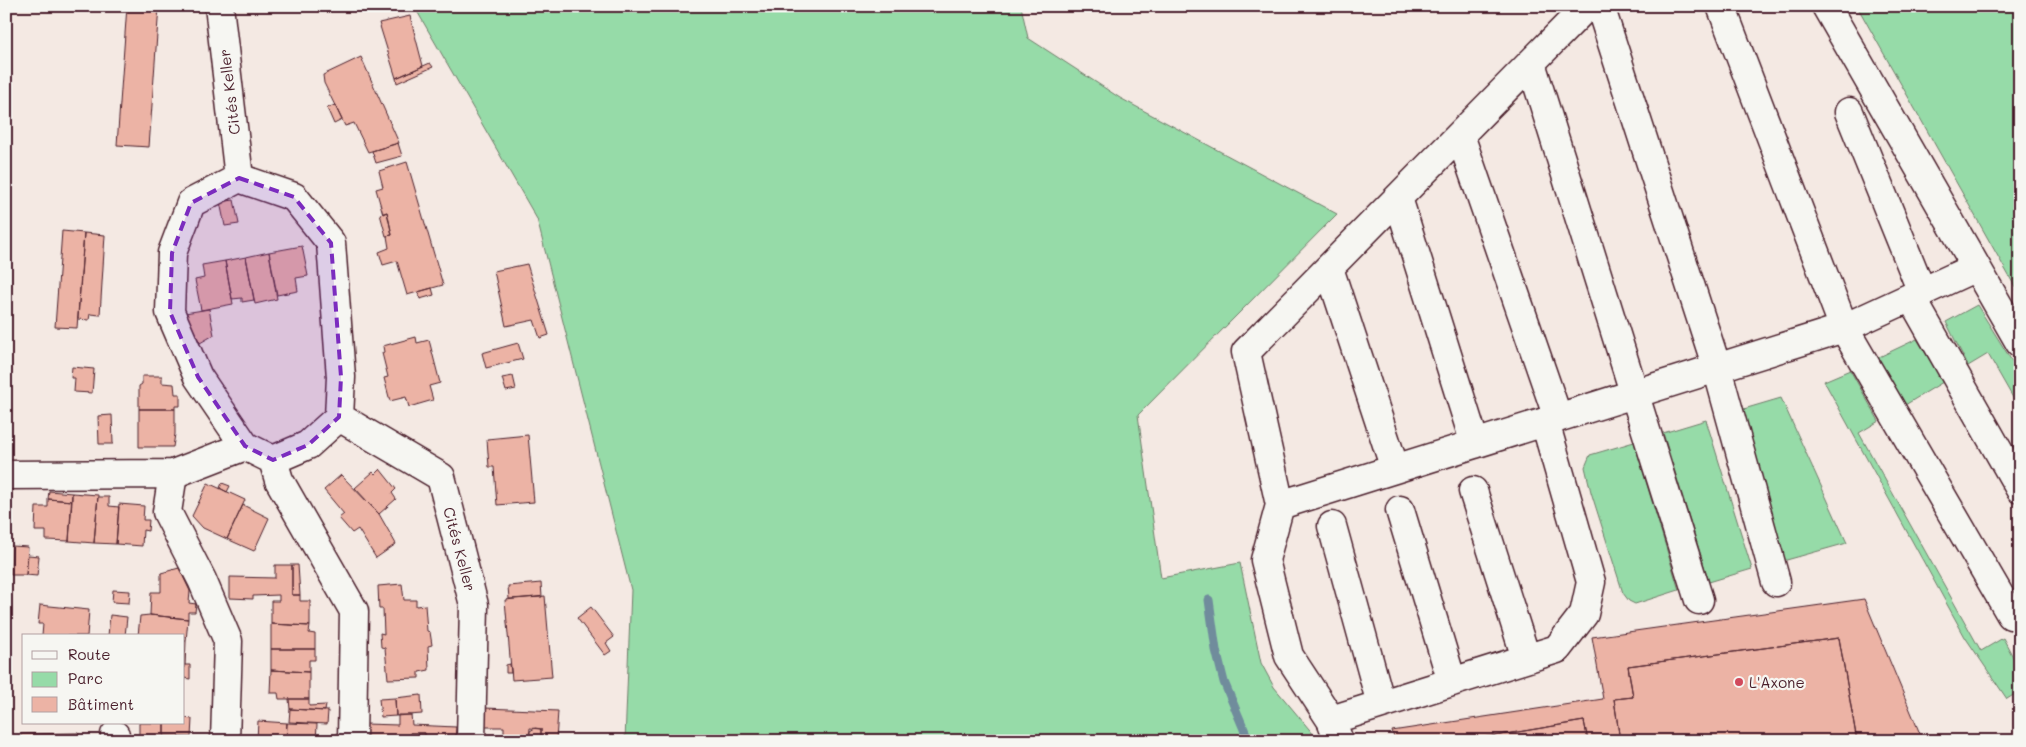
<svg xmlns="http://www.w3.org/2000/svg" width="2026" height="747" viewBox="0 0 2026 747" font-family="Mali,sans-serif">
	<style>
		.green { fill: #96dba8; stroke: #707d6a }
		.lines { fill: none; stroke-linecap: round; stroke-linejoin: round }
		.stream { stroke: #6f8c9c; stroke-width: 9 }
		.building { fill: #ecb3a5; stroke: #4a1f2b }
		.minor-casing { stroke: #4a1f2b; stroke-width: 31 }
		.minor { stroke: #f6f6f2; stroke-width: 28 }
		.marked { fill: #7b2cbf; fill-opacity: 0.2; stroke: #7b2cbf; stroke-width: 4; stroke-dasharray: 10 6; stroke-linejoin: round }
		.poi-dot { fill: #d1495b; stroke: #f6f6f2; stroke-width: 2 }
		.labels { text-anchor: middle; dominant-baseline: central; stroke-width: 4.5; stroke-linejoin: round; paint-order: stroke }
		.street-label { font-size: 15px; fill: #4a1f2b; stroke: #f6f6f2 }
		.poi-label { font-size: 15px; fill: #4a1f2b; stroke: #f6f6f2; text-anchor: start }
	</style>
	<rect width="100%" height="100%" fill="#f4e9e3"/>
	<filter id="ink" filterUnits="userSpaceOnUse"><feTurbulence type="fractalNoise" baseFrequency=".02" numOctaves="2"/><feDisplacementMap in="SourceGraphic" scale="10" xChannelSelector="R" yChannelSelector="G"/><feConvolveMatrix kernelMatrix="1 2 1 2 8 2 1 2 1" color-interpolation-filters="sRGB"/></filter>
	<g filter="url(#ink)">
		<!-- green -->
		<path class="green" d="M 414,6 L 1021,6 L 1028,38 L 1120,98 L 1337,214 L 1138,415 L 1161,578 L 1240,563 L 1261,663 L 1274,687 L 1319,741 L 625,741 L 631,590 L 537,219 Z
			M 1857,6 L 2020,6 L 2020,296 L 2018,292 Z
			M 1977,305 L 2020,374 L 2020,410 L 1988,354 L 1968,366 L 1946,322 Z
			M 1917,339 L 1943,382 L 1905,405 L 1877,358 Z
			M 1850,370 L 1879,421 L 1859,433 L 1981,651 L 2003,638 L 2020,670 L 2020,691 L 2007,699 L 1965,637 L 1824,381 Z
			M 1781,398 L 1847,543 L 1783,561 L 1737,411 Z
			M 1706,420 L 1752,569 L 1709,582 L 1663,433 Z
			M 1634,442 L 1679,590 L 1635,604 L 1629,601 L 1623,593 L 1591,492 L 1585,467 L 1590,455 Z"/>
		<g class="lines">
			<!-- stream -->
			<path class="stream" d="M 1209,600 L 1216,650 L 1224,682 L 1249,741"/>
		</g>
		<!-- building -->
		<path class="building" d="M 127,6 L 159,6 L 149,147 L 117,145 Z
			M 410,16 L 423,66 L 396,78 L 379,23 Z
			M 361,57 L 399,143 L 368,152 L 354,123 L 345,126 L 324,83 L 323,75 Z
			M 430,63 L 433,67 L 397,83 L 396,78 Z
			M 335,105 L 342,120 L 334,124 L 327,108 Z
			M 398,143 L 402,156 L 376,163 L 372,151 Z
			M 407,162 L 443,285 L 407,295 L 397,261 L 383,265 L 379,252 L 389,248 L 387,236 L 392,235 L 387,212 L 383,214 L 376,189 L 383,187 L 379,171 Z
			M 234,200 L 239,224 L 225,226 L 220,202 Z
			M 387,212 L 392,235 L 386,236 L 380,214 Z
			M 62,231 L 84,233 L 77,328 L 55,327 Z
			M 84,233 L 105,235 L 100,315 L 90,314 L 89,320 L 78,319 Z
			M 302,246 L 308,276 L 296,278 L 298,291 L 277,295 L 269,252 Z
			M 269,252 L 277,299 L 255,304 L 246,257 Z
			M 246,257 L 254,300 L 242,302 L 242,298 L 232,299 L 225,261 Z
			M 225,261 L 233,304 L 201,310 L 195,280 L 204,278 L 202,265 Z
			M 527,264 L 549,335 L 540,338 L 534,320 L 506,326 L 494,271 Z
			M 432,288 L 434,295 L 420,299 L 418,292 Z
			M 209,309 L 214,335 L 200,343 L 185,313 Z
			M 416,337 L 417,343 L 429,340 L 440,383 L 429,386 L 433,400 L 409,407 L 406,397 L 390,401 L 384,378 L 388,377 L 382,353 L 384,352 L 383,346 Z
			M 518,343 L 523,359 L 486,368 L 482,353 Z
			M 72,367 L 94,369 L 92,393 L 74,392 L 75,378 L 71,378 Z
			M 142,376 L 162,376 L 162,383 L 174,384 L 175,394 L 180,394 L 180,406 L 175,406 L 175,409 L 139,409 L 139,386 L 142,384 Z
			M 513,376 L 516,389 L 506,391 L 502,378 Z
			M 139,409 L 175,409 L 175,434 L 173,447 L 139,447 Z
			M 112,415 L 113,444 L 99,444 L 98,416 Z
			M 528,435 L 534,502 L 497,505 L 494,467 L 489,467 L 487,439 Z
			M 380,469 L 396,489 L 392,493 L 396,499 L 379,514 L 355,488 L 373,472 L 375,474 Z
			M 341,475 L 379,514 L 396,544 L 376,558 L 358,529 L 352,533 L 339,518 L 344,514 L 324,490 Z
			M 208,483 L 245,500 L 227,539 L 203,528 L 192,516 Z
			M 222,483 L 230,486 L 227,492 L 220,488 Z
			M 49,491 L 72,493 L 72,501 L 48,499 Z
			M 72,493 L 98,495 L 94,543 L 69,541 Z
			M 98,497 L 109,497 L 109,506 L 119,507 L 116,544 L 94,543 Z
			M 48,499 L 72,501 L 69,541 L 46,540 L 46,531 L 35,531 L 36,507 L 48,507 Z
			M 119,504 L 144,506 L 143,520 L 149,520 L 148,531 L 143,530 L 142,546 L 116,544 Z
			M 243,505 L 269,518 L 254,551 L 227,539 Z
			M 12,546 L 28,547 L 26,575 L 11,575 Z
			M 28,555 L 39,556 L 37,576 L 26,575 Z
			M 275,565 L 292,565 L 292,595 L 300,595 L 300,601 L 310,601 L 310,626 L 271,624 L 271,601 L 279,601 L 279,595 L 253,596 L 253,599 L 230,598 L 230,577 L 275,578 Z
			M 292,565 L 298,565 L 300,595 L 292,595 Z
			M 179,568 L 190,591 L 189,603 L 196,604 L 195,612 L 188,612 L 188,619 L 150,615 L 151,592 L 161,592 L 161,573 Z
			M 541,583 L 542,597 L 509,599 L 508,586 Z
			M 402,584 L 404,600 L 416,600 L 416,606 L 425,605 L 427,631 L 430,632 L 432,645 L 428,646 L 429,670 L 419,672 L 419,678 L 388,679 L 385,648 L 381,647 L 380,633 L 384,634 L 383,609 L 379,609 L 378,586 Z
			M 113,590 L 130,591 L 129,603 L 112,602 Z
			M 545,596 L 552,677 L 512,680 L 505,600 Z
			M 1864,599 L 1923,741 L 1857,741 L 1839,638 L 1628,666 L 1633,697 L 1614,699 L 1620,741 L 1588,741 L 1584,721 L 1464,741 L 1395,741 L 1392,731 L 1603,699 L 1592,637 Z
			M 40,605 L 89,610 L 87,636 L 42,636 L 43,624 L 38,624 Z
			M 591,607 L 614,637 L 606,643 L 611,651 L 605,655 L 577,618 Z
			M 110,615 L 127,617 L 125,636 L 108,636 Z
			M 150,615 L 188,619 L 186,641 L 184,641 L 184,636 L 138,636 L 140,616 Z
			M 271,624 L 310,626 L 309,633 L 315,634 L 315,649 L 271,649 Z
			M 1839,638 L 1857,741 L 1620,741 L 1614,699 L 1633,697 L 1628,666 Z
			M 184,641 L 186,641 L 185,665 L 184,665 Z
			M 271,649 L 315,649 L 315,660 L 309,660 L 309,672 L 271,670 Z
			M 510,664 L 511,673 L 506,673 L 506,665 Z
			M 184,665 L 190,665 L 190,679 L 184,678 L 184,684 Z
			M 271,670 L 309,672 L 309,699 L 279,699 L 278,693 L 270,693 Z
			M 421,695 L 422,714 L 396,716 L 395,698 Z
			M 395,698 L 396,716 L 381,717 L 379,699 Z
			M 289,699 L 309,699 L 309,706 L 326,705 L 325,711 L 290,709 Z
			M 485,708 L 558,711 L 556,741 L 541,741 L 541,729 L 530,728 L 529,741 L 504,741 L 504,727 L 484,727 Z
			M 290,709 L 328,711 L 327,724 L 289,722 Z
			M 398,715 L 411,715 L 412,725 L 456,727 L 455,741 L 425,740 L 425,733 L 410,733 L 409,741 L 365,740 L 365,724 L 398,725 Z
			M 184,718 L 192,719 L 191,737 L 164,736 L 164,723 L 184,723 Z
			M 258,721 L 287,723 L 286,741 L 257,740 Z
			M 1584,721 L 1588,741 L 1464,741 Z
			M 139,723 L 164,723 L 164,736 L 139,735 Z
			M 287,723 L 317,724 L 316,741 L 286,741 Z
			M 535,728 L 541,729 L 541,741 L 529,741 L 530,731 Z
			M 78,733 L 79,741 L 21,741 L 21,734 Z
			M 410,733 L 425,733 L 425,740 L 409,739 Z"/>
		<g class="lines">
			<!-- minor casing -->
			<g class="minor-casing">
				<path id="minor" d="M 219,6 L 239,178 L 191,203 L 172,253 L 170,312 L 198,377 L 245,446 L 273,460 L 279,480 L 354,611 L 352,741
					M 1587,6 L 1246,352 L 1280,505 L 1844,328 L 1976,267
					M 1600,6 L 1717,368 L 1776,582
					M 1721,6 L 1844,328 L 2011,615 L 2020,610
					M 1826,6 L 2020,343
					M 1531,63 L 1699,600
					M 1849,112 L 1922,292
					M 1460,135 L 1558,418
					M 239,178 L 294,197 L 331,243 L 341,377 L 339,417 L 308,445 L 273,460
					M 1398,198 L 1475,444
					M 1329,268 L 1395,469
					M 1911,297 L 2020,489
					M 339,417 L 441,477 L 474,605 L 471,741
					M 6,475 L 173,474
					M 1473,491 L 1526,658
					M 1280,505 L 1265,560 L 1289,656 L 1331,720 L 1557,649 L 1584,614 L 1591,582 L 1545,422
					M 1400,510 L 1452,682
					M 1332,526 L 1381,704
					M 1331,720 L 1339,741
					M 115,741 L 115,735
					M 225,741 L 228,641 L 202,580 L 167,512 L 173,474 L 245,446"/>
			</g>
			<!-- minor -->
			<use href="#minor" class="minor"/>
		</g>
	</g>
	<!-- marked area -->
	<path class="marked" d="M 239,178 L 294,197 L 331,243 L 341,377 L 339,417 L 308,445 L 273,460 L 245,446 L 198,377 L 170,312 L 172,253 L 191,203 Z"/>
	<!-- markers -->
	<circle class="poi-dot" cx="1739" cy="682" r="5"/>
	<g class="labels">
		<!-- street labels -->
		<g class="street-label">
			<text transform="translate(229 92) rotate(-97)">Cités Keller</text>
			<text transform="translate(460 549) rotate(75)">Cités Keller</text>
		</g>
		<!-- poi labels -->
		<g class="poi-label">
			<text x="1749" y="682">L'Axone</text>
		</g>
	</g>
	<!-- margin -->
	<rect width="2026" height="747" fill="none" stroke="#f6f6f2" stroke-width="25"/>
	<rect x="12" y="12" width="2001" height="722" fill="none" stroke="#4a1f2b" stroke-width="2" filter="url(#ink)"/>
	<!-- legend -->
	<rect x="22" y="634" width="162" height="90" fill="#f6f6f2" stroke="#b1a0a2"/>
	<rect x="32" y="651" width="25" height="8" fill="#f6f6f2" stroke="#b1a0a2"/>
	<text x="68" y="660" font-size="15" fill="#4a1f2b">Route</text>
	<rect x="32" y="672" width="25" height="15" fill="#96dba8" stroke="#b1a0a2"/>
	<text x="68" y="684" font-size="15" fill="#4a1f2b">Parc</text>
	<rect x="32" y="697" width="25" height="15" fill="#ecb3a5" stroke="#b1a0a2"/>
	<text x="68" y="710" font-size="15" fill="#4a1f2b">Bâtiment</text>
</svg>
